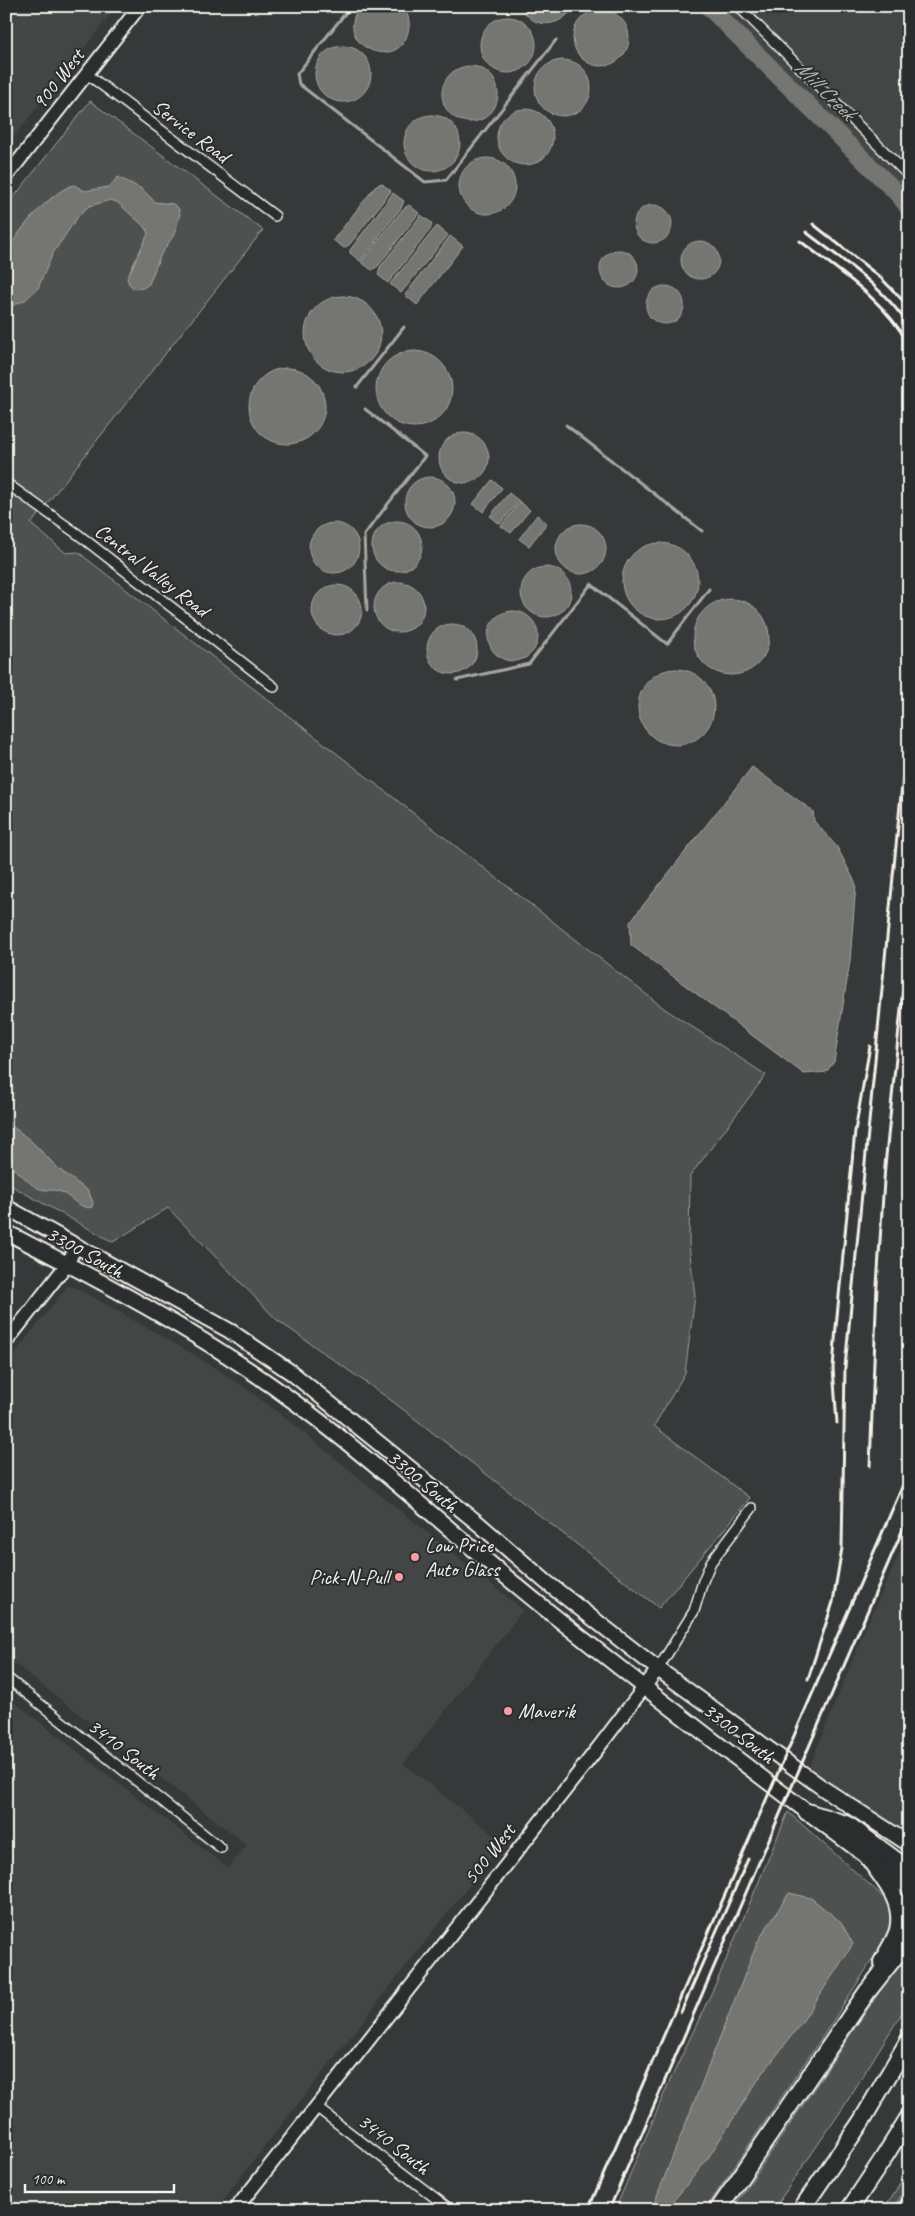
<svg xmlns="http://www.w3.org/2000/svg" width="915" height="2216" viewBox="0 0 915 2216" font-family="Caveat,sans-serif">
	<style>
		.built { fill: #434645 }
		.green { fill: #4e514f; stroke: #a1a19c }
		.water { fill: #757572; stroke: #a8a7a1 }
		.lines { fill: none; stroke-linecap: round; stroke-linejoin: round }
		.stream { stroke: #a8a7a1; stroke-width: 3 }
		.river { stroke: #757572; stroke-width: 18 }
		.street-casing { stroke: #f4f1e8; stroke-width: 12 }
		.secondary-casing { stroke: #f4f1e8; stroke-width: 16 }
		.primary-casing { stroke: #f4f1e8; stroke-width: 18 }
		.highway-casing { stroke: #f4f1e8; stroke-width: 20 }
		.street { stroke: #2a2d2e; stroke-width: 9 }
		.secondary { stroke: #2a2d2e; stroke-width: 12 }
		.primary { stroke: #2a2d2e; stroke-width: 14 }
		.highway { stroke: #2a2d2e; stroke-width: 16 }
		.rail { stroke: #f4f1e8; stroke-width: 3 }
		.poi-dot { fill: #ff9aa2; stroke: #2a2d2e; stroke-width: 2 }
		.labels { text-anchor: middle; dominant-baseline: central; stroke-width: 4; stroke-linejoin: round; paint-order: stroke }
		.street-label { font-size: 21px; fill: #f4f1e8; stroke: #2a2d2e }
		.poi-label { font-size: 21px; fill: #f4f1e8; stroke: #2a2d2e; text-anchor: start }
		.water-label { font-size: 22px; font-style: italic; fill: #b4b3ad; stroke: #2a2d2e }
	</style>
	<rect width="100%" height="100%" fill="#363939"/>
	<filter id="ink" filterUnits="userSpaceOnUse"><feTurbulence type="fractalNoise" baseFrequency=".02" numOctaves="2"/><feDisplacementMap in="SourceGraphic" scale="10" xChannelSelector="R" yChannelSelector="G"/><feConvolveMatrix kernelMatrix="1 2 1 2 8 2 1 2 1" color-interpolation-filters="sRGB"/></filter>
	<g filter="url(#ink)">
		<!-- built -->
		<path class="built" d="M 6,6 L 117,6 L 6,147 Z
			M 722,6 L 909,6 L 909,194 L 880,169 Z
			M 68,1286 L 74,1287 L 107,1305 L 191,1353 L 241,1385 L 279,1413 L 523,1610 L 404,1764 L 503,1842 L 215,2210 L 6,2210 L 6,1696 L 228,1868 L 247,1845 L 6,1657 L 6,1364 Z
			M 909,1532 L 909,1836 L 809,1768 L 863,1634 Z"/>
		<!-- green -->
		<path class="green" d="M 90,101 L 263,230 L 31,524 L 66,553 L 78,552 L 665,1009 L 766,1075 L 690,1176 L 689,1245 L 695,1296 L 685,1373 L 654,1426 L 750,1498 L 659,1608 L 392,1401 L 277,1320 L 168,1208 L 113,1242 L 6,1183 L 6,207 Z
			M 788,1812 L 879,1893 L 885,1900 L 887,1899 L 892,1919 L 887,1937 L 831,2024 L 705,2210 L 615,2210 L 667,2087 L 717,1981 Z
			M 909,1953 L 908,2003 L 841,2111 L 773,2210 L 732,2210 L 894,1970 Z
			M 909,2170 L 909,2181 L 893,2210 L 883,2210 Z"/>
		<!-- water -->
		<path class="water" d="M 360,6 L 402,6 C 408,13 411,22 408,32 C 398,74 331,45 360,6 Z
			M 521,6 L 574,6 C 562,28 532,31 521,6 Z
			M573 38a28 28 0 1 1 56 0a28 28 0 1 1-56 0Z
			M480 45a28 28 0 1 1 56 0a28 28 0 1 1-56 0Z
			M315 74a28 28 0 1 1 56 0a28 28 0 1 1-56 0Z
			M535 88a28 28 0 1 1 56 0a28 28 0 1 1-56 0Z
			M442 94a28 28 0 1 1 56 0a28 28 0 1 1-56 0Z
			M497 137a28 28 0 1 1 56 0a28 28 0 1 1-56 0Z
			M404 143a28 28 0 1 1 56 0a28 28 0 1 1-56 0Z
			M459 186a28 28 0 1 1 56 0a28 28 0 1 1-56 0Z
			M 118,177 L 142,189 L 155,202 L 173,204 L 178,208 L 180,214 L 175,233 L 160,256 L 149,284 L 143,288 L 135,289 L 129,284 L 127,278 L 148,234 L 146,228 L 117,202 L 110,200 L 89,206 L 79,215 L 53,253 L 38,288 L 25,300 L 6,309 C 6,293 3,273 6,258 C 10,237 53,189 74,185 L 85,191 L 109,187 Z
			M 381,183 L 391,191 L 350,244 L 344,248 L 333,240 L 375,187 Z
			M 393,193 L 404,201 L 401,208 L 360,261 L 350,253 L 350,250 Z
			M634 224a19 19 0 1 1 38 0a19 19 0 1 1-38 0Z
			M 409,205 L 419,213 L 378,266 L 372,270 L 361,262 L 403,209 Z
			M 421,215 L 432,223 L 430,230 L 388,283 L 378,275 L 380,267 Z
			M 437,226 L 448,235 L 401,293 L 390,284 Z
			M 450,236 L 463,246 L 417,305 L 405,295 Z
			M681 260a19 19 0 1 1 38 0a19 19 0 1 1-38 0Z
			M600 269a19 19 0 1 1 38 0a19 19 0 1 1-38 0Z
			M646 305a19 19 0 1 1 38 0a19 19 0 1 1-38 0Z
			M305 334a38 38 0 1 1 76 0a38 38 0 1 1-76 0Z
			M376 389a38 38 0 1 1 76 0a38 38 0 1 1-76 0Z
			M249 406a38 38 0 1 1 76 0a38 38 0 1 1-76 0Z
			M439 458a25 25 0 1 1 50 0a25 25 0 1 1-50 0Z
			M405 502a25 25 0 1 1 50 0a25 25 0 1 1-50 0Z
			M 492,480 L 502,488 L 483,512 L 473,504 Z
			M 509,493 L 519,501 L 500,524 L 490,516 Z
			M 520,502 L 530,510 L 511,533 L 501,526 Z
			M 537,515 L 547,523 L 529,546 L 519,539 Z
			M372 546a25 25 0 1 1 50 0a25 25 0 1 1-50 0Z
			M309 548a25 25 0 1 1 50 0a25 25 0 1 1-50 0Z
			M556 549a25 25 0 1 1 50 0a25 25 0 1 1-50 0Z
			M622 581a38 38 0 1 1 76 0a38 38 0 1 1-76 0Z
			M521 592a25 25 0 1 1 50 0a25 25 0 1 1-50 0Z
			M374 607a25 25 0 1 1 50 0a25 25 0 1 1-50 0Z
			M312 610a25 25 0 1 1 50 0a25 25 0 1 1-50 0Z
			M693 637a38 38 0 1 1 76 0a38 38 0 1 1-76 0Z
			M488 636a25 25 0 1 1 50 0a25 25 0 1 1-50 0Z
			M427 649a25 25 0 1 1 50 0a25 25 0 1 1-50 0Z
			M638 707a38 38 0 1 1 76 0a38 38 0 1 1-76 0Z
			M 752,767 L 813,811 L 814,821 L 837,847 L 856,884 L 850,961 L 834,1062 L 826,1072 L 804,1074 L 631,945 L 630,922 Z
			M 6,1118 L 13,1127 L 30,1140 L 60,1170 L 88,1191 L 93,1202 L 92,1207 C 81,1210 71,1197 61,1192 C 53,1188 46,1192 38,1188 C 25,1182 21,1170 6,1166 Z
			M 789,1893 L 811,1898 L 841,1922 L 853,1944 L 802,2022 L 760,2077 L 706,2161 L 666,2210 L 653,2206 L 758,1941 Z"/>
		<g class="lines">
			<!-- stream -->
			<path class="stream" d="M 351,6 L 297,74 L 299,84 L 425,182 L 446,180 L 556,40
				M 357,387 L 404,327
				M 365,409 L 425,456 L 364,535 L 367,610
				M 566,425 L 702,531
				M 457,680 L 529,664 L 591,584 L 667,644 L 709,589"/>
			<!-- river -->
			<path class="river" d="M 708,6 L 900,196 L 909,208"/>
			<!-- street casing -->
			<g class="street-casing">
				<path id="street" d="M 738,6 L 909,176
					M 87,74 L 275,216
					M 6,483 L 79,535 L 274,687
					M 658,1669 L 694,1611 L 703,1581 L 711,1562 L 752,1508
					M 6,1677 L 221,1848
					M 316,2107 L 451,2210"/>
			</g>
			<!-- secondary casing -->
			<g class="secondary-casing">
				<path id="secondary" d="M 6,177 L 140,6
					M 6,1342 L 67,1264 L 77,1245
					M 235,2210 L 598,1748 L 658,1669"/>
			</g>
			<!-- primary casing -->
			<g class="primary-casing">
				<path id="primary" d="M 6,1207 L 230,1331 L 292,1373 L 479,1524 L 546,1582 L 658,1669 L 824,1789 L 909,1844
					M 6,1232 C 87,1274 170,1317 246,1368 C 352,1438 444,1528 543,1607 C 663,1703 785,1796 909,1888"/>
			</g>
			<!-- highway casing -->
			<g class="highway-casing">
				<path id="highway" d="M 807,1812 L 848,1825 L 909,1870
					M 868,1857 C 883,1879 905,1901 898,1930 C 895,1941 887,1952 882,1962
					M 718,2210 L 867,1992 L 897,1954 L 909,1944
					M 801,2210 L 861,2122 L 909,2040
					M 849,2210 L 881,2162 L 909,2117
					M 906,2210 L 909,2205"/>
			</g>
			<!-- street -->
			<use href="#street" class="street"/>
			<!-- secondary -->
			<use href="#secondary" class="secondary"/>
			<!-- primary -->
			<use href="#primary" class="primary"/>
			<!-- highway -->
			<use href="#highway" class="highway"/>
			<!-- rail -->
			<path class="rail" d="M 813,224 L 881,278 L 909,307
				M 806,232 C 842,260 884,287 909,326
				M 800,241 C 839,271 885,300 909,345
				M 837,1423 L 833,1368 L 836,1327 L 855,1131 L 870,1046
				M 870,1466 L 877,1285 L 885,1166 L 909,930
				M 808,1679 L 833,1602 L 842,1548 L 845,1367 L 905,754
				M 681,2012 L 748,1859
				M 588,2210 L 909,1471
				M 609,2210 L 909,1515"/>
		</g>
	</g>
	<!-- markers -->
	<g class="poi-dot">
		<circle cx="415" cy="1557" r="5"/>
		<circle cx="399" cy="1577" r="5"/>
		<circle cx="508" cy="1711" r="5"/>
	</g>
	<g class="labels">
		<!-- street labels -->
		<g class="street-label">
			<text transform="translate(58 79) rotate(-52)">900 West</text>
			<text transform="translate(191 131) rotate(37)">Service Road</text>
			<text transform="translate(152 570) rotate(38)">Central Valley Road</text>
			<text transform="translate(85 1252) rotate(29)">3300 South</text>
			<text transform="translate(423 1481) rotate(40)">3300 South</text>
			<text transform="translate(739 1733) rotate(38)">3300 South</text>
			<text transform="translate(124 1749) rotate(38)">3410 South</text>
			<text transform="translate(489 1854) rotate(-52)">500 West</text>
			<text transform="translate(394 2144) rotate(38)">3440 South</text>
		</g>
		<!-- poi labels -->
		<g class="poi-label">
			<text x="425" y="1545">Low Price<tspan x="425" dy="24">Auto Glass</tspan></text>
			<text x="389" y="1577" text-anchor="end">Pick-N-Pull</text>
			<text x="518" y="1711">Maverik</text>
		</g>
		<!-- water labels -->
		<g class="water-label">
			<text transform="translate(825 90) rotate(45)">Mill Creek</text>
		</g>
	</g>
	<!-- margin -->
	<rect width="915" height="2216" fill="none" stroke="#2a2d2e" stroke-width="25"/>
	<rect x="12" y="12" width="890" height="2191" fill="none" stroke="#f4f1e8" stroke-width="2" filter="url(#ink)"/>
	<!-- scale -->
	<path d="M25 2184v8h149v-8" fill="none" stroke="#f4f1e8" stroke-width="2.5"/>
	<text x="32" y="2184" font-size="15" fill="#f4f1e8" stroke="#2a2d2e" stroke-width="4" paint-order="stroke">100 m</text>
</svg>
